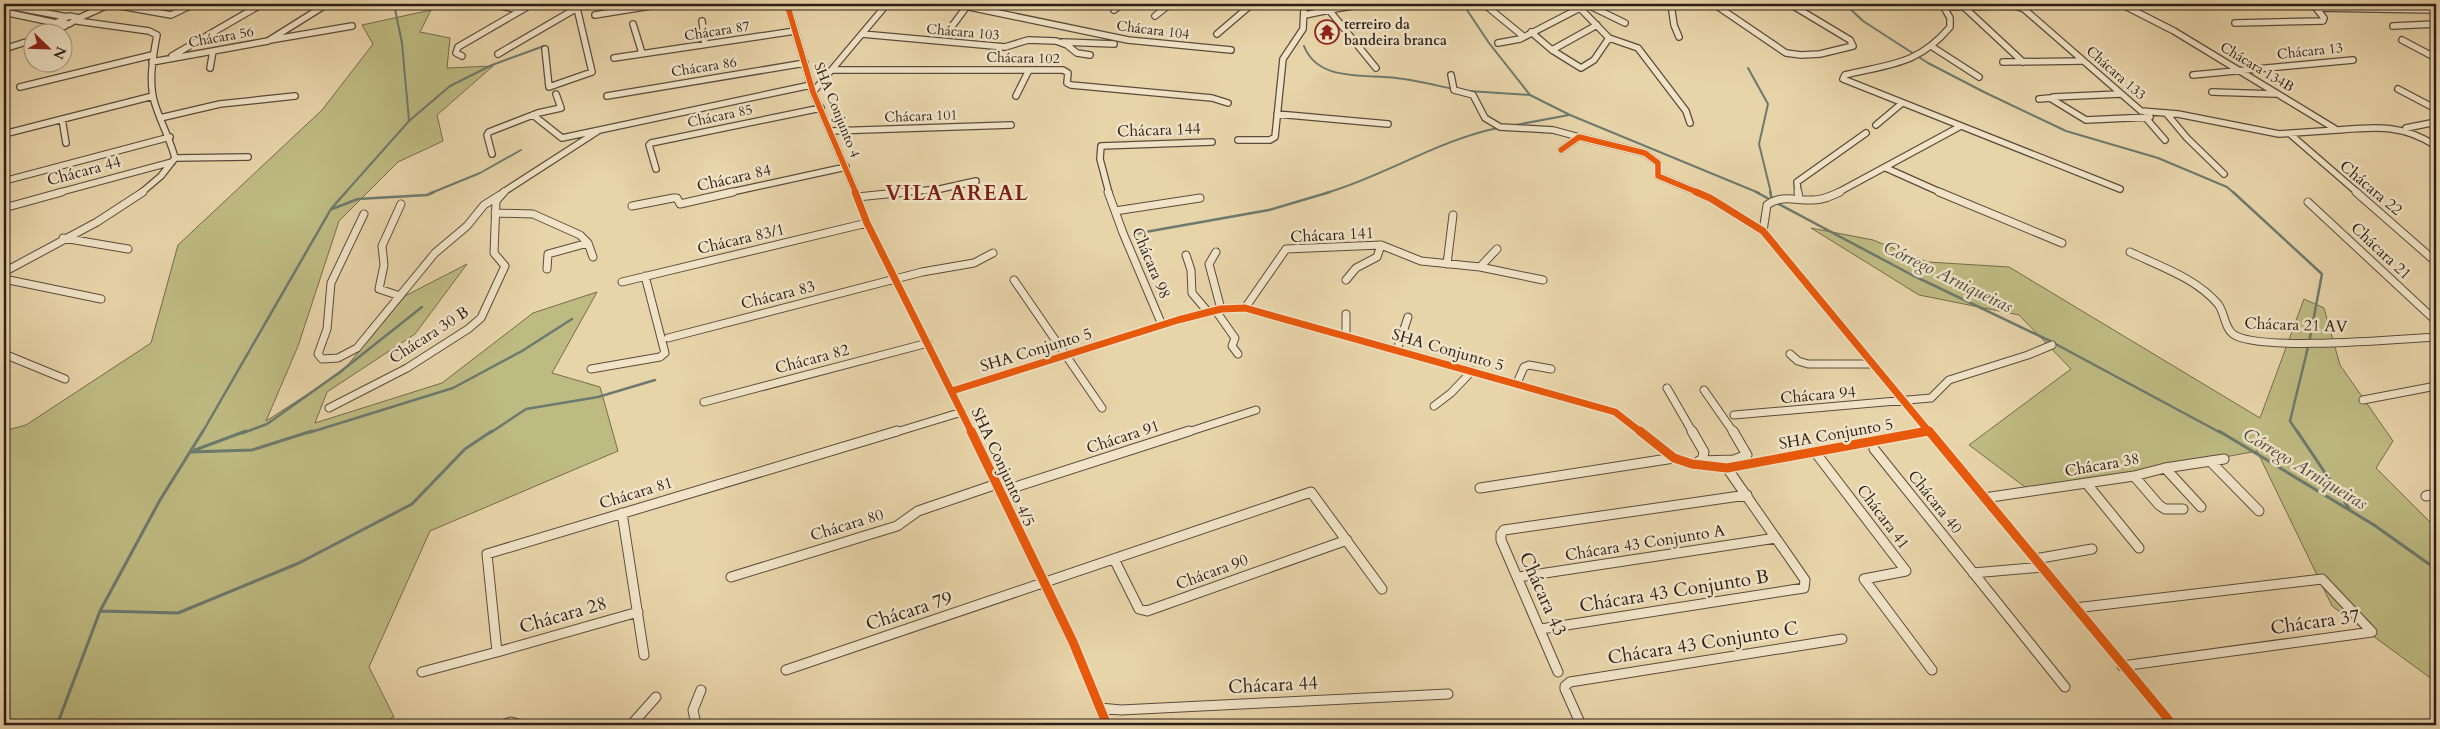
<svg xmlns="http://www.w3.org/2000/svg" width="2440" height="729" viewBox="0 0 2440 729" font-family="Cardo,serif">
	<style>
		.green { fill: #bebb82; stroke: #756c4d }
		.lines { fill: none; stroke-linecap: round; stroke-linejoin: round }
		.stream-far2 { stroke: #6c7a6f; stroke-width: 2 }
		.stream-far1 { stroke: #6c7a6f; stroke-width: 2.5 }
		.stream { stroke: #6c7a6f; stroke-width: 3 }
		.minor-far2-casing { stroke: #5b4c3c; stroke-width: 8 }
		.minor-far1-casing { stroke: #5b4c3c; stroke-width: 9 }
		.minor-casing { stroke: #5b4c3c; stroke-width: 11 }
		.minor-far2 { stroke: #f0e3c7; stroke-width: 5.5 }
		.minor-far1 { stroke: #f0e3c7; stroke-width: 7 }
		.minor { stroke: #f0e3c7; stroke-width: 9 }
		.cycleway-far2-casing { stroke: #f0e3c7; stroke-width: 8 }
		.cycleway-far1-casing { stroke: #f0e3c7; stroke-width: 10 }
		.cycleway-casing { stroke: #f0e3c7; stroke-width: 12 }
		.cycleway-far2 { stroke: #e8590c; stroke-width: 5.5 }
		.cycleway-far1 { stroke: #e8590c; stroke-width: 7 }
		.cycleway { stroke: #e8590c; stroke-width: 9 }
		.labels { text-anchor: middle; dominant-baseline: central; stroke-width: 5; stroke-linejoin: round; paint-order: stroke }
		.far-poi-label { font-size: 14px; font-weight: bold; fill: #2c1e18; stroke: #f0e3c7; text-anchor: start }
		.far-street-label { font-size: 14px; fill: #2c1e18; stroke: #f0e3c7 }
		.street-label { font-size: 16px; fill: #2c1e18; stroke: #f0e3c7 }
		.water-label { font-size: 18px; font-style: italic; fill: #4c4c44; stroke: #f0e3c7 }
		.near-street-label { font-size: 19px; fill: #2c1e18; stroke: #f0e3c7 }
		.district-label { font-size: 21px; font-weight: bold; letter-spacing: 1px; fill: #7a1f14; stroke: #f0e3c7 }
	</style>
	<rect width="100%" height="100%" fill="#e8d4a9"/>
	<filter id="stains"><feTurbulence type="fractalNoise" baseFrequency=".004" numOctaves="4"/><feColorMatrix values="0 0 0 0 .2 0 0 0 0 .09 0 0 0 0 .02 0 0 0 .5 -.17"/></filter>
	<radialGradient id="worn" r=".72"><stop offset=".6" stop-color="#630" stop-opacity="0"/><stop offset="1" stop-color="#630" stop-opacity=".3"/></radialGradient>
	<!-- green -->
	<path class="green" d="M 431,10 L 420,32 L 450,38 L 447,68 L 493,66 L 437,115 L 443,141 L 398,162 L 339,221 L 298,346 L 266,421 L 342,372 L 405,296 L 467,264 L 415,334 L 327,392 L 315,423 L 442,383 L 533,313 L 597,292 L 552,373 L 600,387 L 618,451 L 430,531 L 369,667 L 394,717 L 377,725 L 4,725 L 4,431 L 26,425 L 151,343 L 178,245 L 322,110 L 373,44 L 362,25 Z
		M 1811,228 L 1873,240 L 1928,262 L 2009,267 L 2260,418 L 2304,299 L 2324,308 L 2340,365 L 2393,441 L 2376,468 L 2436,528 L 2436,682 L 2332,606 L 2257,451 L 2033,493 L 1969,445 L 2071,369 L 2019,315 L 1919,295 Z"/>
	<g class="lines">
		<!-- stream-far2 -->
		<path class="stream-far2" d="M 1463,4 L 1489,43 L 1530,95 L 1570,115 L 1759,193
			M 1845,4 L 1863,21 L 1928,63 L 1984,92 L 2066,131 L 2158,158 L 2227,187 L 2234,193
			M 1304,46 C 1318,82 1364,74 1396,78 C 1415,80 1434,85 1453,89
			M 1748,68 L 1768,104 L 1759,144 L 1771,193
			M 1468,91 L 1530,95
			M 409,121 L 450,86 L 492,65 L 544,46
			M 1510,126 L 1569,115
			M 345,193 L 409,121 L 402,43 L 395,9 L 397,4
			M 431,193 L 480,173 L 521,150
			M 1326,193 C 1385,176 1438,140 1498,128"/>
		<!-- stream-far1 -->
		<path class="stream-far1" d="M 1756,192 L 1912,275 L 2050,341 L 2221,433
			M 1770,192 L 1772,199
			M 2233,192 L 2322,274 L 2309,343 L 2290,421 L 2298,433
			M 332,209 L 358,199 L 427,195 L 434,192
			M 1134,234 L 1269,210 L 1330,192
			M 202,433 L 331,209 L 346,192
			M 243,433 L 267,424 L 340,372 L 422,307
			M 308,433 L 453,388 L 522,351 L 572,319
			M 490,433 L 526,409 L 598,397 L 655,380"/>
		<!-- stream -->
		<path class="stream" d="M 2219,431 L 2374,525 L 2436,569
			M 2297,431 L 2350,510
			M 195,450 L 246,431
			M 191,452 L 252,450 L 312,431
			M 100,611 L 178,613 L 299,563 L 412,504 L 465,449 L 492,431
			M 57,725 L 100,611 L 160,500 L 203,431"/>
		<!-- minor-far2 casing -->
		<g class="minor-far2-casing">
			<path id="minor-far2" d="M 109,4 L 171,15 L 194,4
				M 490,4 L 520,10
				M 787,4 L 813,92 L 856,193
				M 955,4 L 1128,40 L 1231,50
				M 1484,4 L 1523,36
				M 1576,4 L 1609,38 L 1638,48 L 1686,111 L 1690,123
				M 1586,4 L 1625,23
				M 1671,4 L 1674,25 L 1679,37
				M 1714,4 L 1786,53 L 1801,55 L 1820,54 L 1853,46 L 1850,40 L 1790,4
				M 1942,4 L 1950,18 L 1950,27 C 1918,65 1890,64 1845,75 L 1843,79 L 2120,189
				M 4,5 L 67,17
				M 1943,7 L 2015,6 L 2024,9 L 2141,111 L 2178,114 L 2279,134 L 2337,130 L 2174,31 L 2121,4
				M 1964,7 L 2023,62
				M 1114,10 L 1122,4
				M 1329,10 L 1364,4
				M 4,12 L 56,23
				M 595,15 L 663,4
				M 1305,15 L 1329,10 L 1376,68
				M 69,16 L 79,18 L 69,24 L 56,23 Z
				M 1155,16 L 1170,4
				M 79,18 L 110,4
				M 77,21 L 149,31 L 157,35 C 153,56 148,83 155,104 C 161,123 170,139 175,158 L 161,176 L 141,193
				M 702,21 L 705,44
				M 2235,23 L 2323,21 L 2324,18 L 2316,8 L 2436,10
				M 633,24 L 642,53
				M 2393,26 L 2436,24
				M 38,32 L 57,24
				M 51,32 L 65,26
				M 1531,32 L 1552,50 L 1581,68 L 1594,60 L 1609,38
				M 947,33 L 967,6
				M 862,34 L 1005,47 L 1028,40 L 1056,41 L 1067,45 L 1077,53 L 1090,55
				M 1217,34 L 1252,4
				M 270,40 L 352,26
				M 2402,40 L 2436,58
				M 1063,42 L 1114,44
				M 1498,43 L 1520,39 L 1580,8
				M 1931,46 L 1979,77
				M 4,49 L 32,40
				M 545,49 L 549,87 L 592,72 L 576,4
				M 1552,50 L 1597,25
				M 498,54 L 577,8
				M 172,56 L 262,4
				M 462,56 L 456,53 L 458,47 L 532,4
				M 614,58 L 795,31
				M 152,62 L 268,41 L 327,4
				M 2003,62 L 2082,61
				M 210,68 L 213,51
				M 833,70 L 1063,70 L 1068,73 L 1067,83 L 1071,85 L 1212,98 L 1228,103
				M 1451,75 L 1454,90 L 1473,95 L 1485,118 L 1500,127 L 1553,130 L 1579,137
				M 2193,75 L 2353,60
				M 20,87 L 152,55
				M 2398,89 L 2436,109
				M 813,92 L 887,4
				M 2212,92 L 2275,94
				M 607,96 L 805,63
				M 1016,96 L 1029,70
				M 2053,97 L 2120,94
				M 2039,99 L 2050,98 L 2086,120 L 2150,117
				M 2166,113 L 2187,138 L 2224,174
				M 1277,114 L 1388,124
				M 533,115 L 562,138 L 811,85
				M 2145,117 L 2165,140
				M 160,118 L 220,104 L 295,96
				M 62,119 L 66,143
				M 1876,125 L 1901,104
				M 2406,128 L 2436,122
				M 2337,130 C 2376,127 2402,124 2436,146
				M 832,131 L 1011,125
				M 4,134 L 153,96
				M 2290,134 L 2358,193
				M 1238,140 L 1270,140 L 1275,137 L 1283,59 L 1303,29 L 1304,8 L 1300,4
				M 1561,150 L 1579,137 L 1645,153 L 1658,163 L 1658,176 L 1699,193
				M 492,154 L 487,135 L 489,132 L 538,113 L 561,108 L 556,94
				M 175,158 L 248,157
				M 1886,168 L 1942,193
				M 656,169 L 649,145 L 651,143 L 821,108
				M 4,181 L 170,137
				M 57,193 L 172,162
				M 502,193 L 598,131
				M 727,193 L 846,167
				M 894,193 L 940,189 L 976,181
				M 1109,193 L 1100,159 L 1101,146 L 1212,142
				M 1798,193 L 1797,182 L 1866,133
				M 1837,193 L 1959,127"/>
		</g>
		<!-- minor-far1 casing -->
		<g class="minor-far1-casing">
			<path id="minor-far1" d="M 855,192 L 867,223 L 972,433
				M 1108,192 L 1123,233 L 1162,325
				M 1696,192 L 1710,198 L 1763,231 L 1930,433
				M 1798,192 L 1799,198
				M 1939,192 L 2062,243
				M 2356,192 L 2436,262
				M 857,197 L 907,192
				M 2308,202 L 2436,321
				M 632,206 L 673,198 L 677,198 L 680,204 L 733,192
				M 4,208 L 62,192
				M 1115,211 L 1200,198
				M 495,213 L 533,214 L 580,235 L 588,243 L 593,257
				M 364,214 L 331,283 L 327,329 L 318,354 L 322,359 L 338,358 L 357,348 L 435,253 L 467,226 L 484,205 L 500,195
				M 1763,231 L 1767,205 C 1782,194 1797,201 1813,200 C 1823,200 1831,196 1840,192
				M 63,238 L 128,249
				M 1216,252 L 1209,264 L 1221,309
				M 2130,252 C 2159,266 2196,278 2218,304 C 2225,313 2224,327 2233,334 C 2256,352 2401,339 2436,337
				M 1186,255 L 1191,270 L 1192,293 L 1208,312
				M 1447,264 L 1453,215
				M 1480,267 L 1497,249
				M 547,269 L 548,254 L 588,243
				M 4,272 L 97,222 L 143,192
				M 4,279 L 101,299
				M 1014,280 L 1102,408
				M 1346,280 L 1356,268 L 1377,257 L 1381,245
				M 622,282 L 867,223
				M 400,296 L 379,289 L 384,265 L 382,246 L 401,204
				M 1245,308 L 1286,249 L 1381,245 L 1421,261 L 1480,267 L 1543,280
				M 1216,311 L 1235,338 L 1232,346 L 1238,354
				M 1346,314 L 1346,335
				M 668,338 L 922,272 L 974,263 L 993,253
				M 1397,350 L 1408,317
				M 4,354 L 65,379
				M 1790,354 L 1798,361 L 1808,364 L 1873,364
				M 591,369 L 660,357 L 665,353 L 645,276
				M 1517,383 L 1524,367 L 1529,365 L 1551,369
				M 1667,388 L 1693,433
				M 1704,390 L 1734,433
				M 952,391 L 1178,320 L 1221,309 L 1245,308 L 1615,412 L 1642,433
				M 2363,400 L 2436,386
				M 704,402 L 928,343
				M 1434,406 L 1451,393 L 1472,371
				M 329,408 L 407,368 L 468,329 L 481,318 L 505,266 L 494,253 L 496,201 L 504,192
				M 1734,415 L 1931,398 L 1949,380 L 2028,355 L 2052,345
				M 893,433 L 962,412
				M 1185,433 L 1256,410
				M 1921,433 L 1930,431"/>
		</g>
		<!-- minor casing -->
		<g class="minor-casing">
			<path id="minor" d="M 971,431 L 1073,642 L 1107,725
				M 1640,431 L 1674,458 L 1692,464 L 1727,468 L 1928,431
				M 1692,431 L 1704,452 L 1702,461
				M 1929,431 L 2173,725
				M 1874,449 L 2065,687
				M 1815,452 L 1906,571 L 1864,579 L 1932,670
				M 1699,461 L 1734,460 L 1747,455 L 1733,431
				M 2210,461 L 2259,511
				M 2165,468 L 2201,507
				M 2134,476 L 2159,505 L 2165,509 L 2183,509
				M 2087,484 L 2139,548
				M 1480,488 L 1674,458
				M 1000,492 L 1189,431
				M 2426,496 L 2436,494
				M 1984,498 L 2134,476 L 2165,468 L 2224,459
				M 622,513 L 644,655
				M 1114,559 L 1139,609 L 1147,611 L 1347,540
				M 2035,559 L 2092,549
				M 1973,573 L 2042,567
				M 731,577 L 897,526 L 918,511 L 997,484
				M 1519,577 L 1776,538
				M 2075,608 L 2322,579 L 2372,632 L 2122,666
				M 1541,629 L 1804,588 L 1805,580 L 1727,468
				M 497,652 L 638,612
				M 786,670 L 1311,492 L 1382,589
				M 422,672 L 497,652 L 487,554 L 897,431
				M 1558,672 L 1501,540 L 1501,534 L 1504,530 L 1747,495
				M 1100,708 L 1121,710 L 1448,694
				M 502,725 L 511,722 L 521,725
				M 631,725 L 656,697
				M 696,725 L 693,710 L 701,690
				M 1581,725 L 1565,689 L 1565,686 L 1570,682 L 1842,639"/>
		</g>
		<!-- minor-far2 -->
		<use href="#minor-far2" class="minor-far2"/>
		<!-- minor-far1 -->
		<use href="#minor-far1" class="minor-far1"/>
		<!-- minor -->
		<use href="#minor" class="minor"/>
		<!-- cycleway-far2 casing -->
		<g class="cycleway-far2-casing">
			<path id="cycleway-far2" d="M 787,4 L 813,92 L 856,193
				M 1561,150 L 1579,137 L 1645,153 L 1658,163 L 1658,176 L 1699,193"/>
		</g>
		<!-- cycleway-far1 casing -->
		<g class="cycleway-far1-casing">
			<path id="cycleway-far1" d="M 855,192 L 867,223 L 972,433
				M 1696,192 L 1710,198 L 1763,231 L 1930,433
				M 952,391 L 1178,320 L 1221,309 L 1245,308 L 1615,412 L 1642,433
				M 1921,433 L 1930,431"/>
		</g>
		<!-- cycleway casing -->
		<g class="cycleway-casing">
			<path id="cycleway" d="M 971,431 L 1073,642 L 1107,725
				M 1640,431 L 1674,458 L 1692,464 L 1727,468 L 1928,431
				M 1929,431 L 2173,725"/>
		</g>
		<!-- cycleway-far2 -->
		<use href="#cycleway-far2" class="cycleway-far2"/>
		<!-- cycleway-far1 -->
		<use href="#cycleway-far1" class="cycleway-far1"/>
		<!-- cycleway -->
		<use href="#cycleway" class="cycleway"/>
	</g>
	<!-- icons -->
	<defs>
		<g id="temple-ring" transform="scale(1.25)"><circle r="9.5" fill="#f0e3c7" stroke="#8f2418" stroke-width="1.5"/><path d="M0-6L5-2H3V0L6.5 2.5H4V6H1.5V3h-3V6H-4V2.5H-6.5L-3 0V-2H-5Z" fill="#8f2418"/></g>
	</defs>
	<g fill-rule="evenodd">
		<use href="#temple-ring" x="1327" y="32"/>
	</g>
	<g class="labels">
		<!-- far-poi labels -->
		<g class="far-poi-label">
			<text x="1344" y="24">terreiro da<tspan x="1344" dy="16">bandeira branca</tspan></text>
		</g>
		<!-- far-street labels -->
		<g class="far-street-label">
			<text transform="translate(1153 30) rotate(7)">Chácara 104</text>
			<text transform="translate(717 31) rotate(-9)">Chácara 87</text>
			<text transform="translate(963 32) rotate(5)">Chácara 103</text>
			<text transform="translate(221 37) rotate(-10)">Chácara 56</text>
			<text transform="translate(2310 51) rotate(-6)">Chácara 13</text>
			<text transform="translate(1023 58) rotate(1)">Chácara 102</text>
			<text transform="translate(704 67) rotate(-9)">Chácara 86</text>
			<text transform="translate(2257 67) rotate(31)">Chácara 134B</text>
			<text transform="translate(2116 73) rotate(41)">Chácara 133</text>
			<text transform="translate(837 110) rotate(68)">SHA Conjunto 4</text>
			<text transform="translate(720 116) rotate(-12)">Chácara 85</text>
			<text transform="translate(921 116) rotate(-2)">Chácara 101</text>
		</g>
		<!-- street labels -->
		<g class="street-label">
			<text transform="translate(1159 130) rotate(-2)">Chácara 144</text>
			<text transform="translate(84 171) rotate(-15)">Chácara 44</text>
			<text transform="translate(734 178) rotate(-13)">Chácara 84</text>
			<text transform="translate(2371 188) rotate(40)">Chácara 22</text>
			<text transform="translate(1332 235) rotate(-3)">Chácara 141</text>
			<text transform="translate(741 239) rotate(-13)">Chácara 83/1</text>
			<text transform="translate(2381 251) rotate(43)">Chácara 21</text>
			<text transform="translate(1151 263) rotate(67)">Chácara 98</text>
			<text transform="translate(778 295) rotate(-14)">Chácara 83</text>
			<text transform="translate(2296 325) rotate(2)">Chácara 21 AV</text>
			<text transform="translate(429 335) rotate(-33)">Chácara 30 B</text>
			<text transform="translate(1036 350) rotate(-17)">SHA Conjunto 5</text>
			<text transform="translate(1448 350) rotate(16)">SHA Conjunto 5</text>
			<text transform="translate(812 359) rotate(-15)">Chácara 82</text>
			<text transform="translate(1818 395) rotate(-5)">Chácara 94</text>
			<text transform="translate(1836 434) rotate(-10)">SHA Conjunto 5</text>
			<text transform="translate(1123 437) rotate(-18)">Chácara 91</text>
			<text transform="translate(2102 465) rotate(-10)">Chácara 38</text>
			<text transform="translate(1003 467) rotate(65)">SHA Conjunto 4/5</text>
			<text transform="translate(636 493) rotate(-17)">Chácara 81</text>
			<text transform="translate(1935 502) rotate(51)">Chácara 40</text>
			<text transform="translate(1883 517) rotate(53)">Chácara 41</text>
			<text transform="translate(847 525) rotate(-17)">Chácara 80</text>
			<text transform="translate(1645 543) rotate(-9)">Chácara 43 Conjunto A</text>
			<text transform="translate(1212 572) rotate(-20)">Chácara 90</text>
		</g>
		<!-- water labels -->
		<g class="water-label">
			<text transform="translate(1948 277) rotate(26)">Córrego Arniqueiras</text>
			<text transform="translate(2305 469) rotate(31)">Córrego Arniqueiras</text>
		</g>
		<!-- near-street labels -->
		<g class="near-street-label">
			<text transform="translate(1674 591) rotate(-9)">Chácara 43 Conjunto B</text>
			<text transform="translate(1543 594) rotate(66)">Chácara 43</text>
			<text transform="translate(909 611) rotate(-18)">Chácara 79</text>
			<text transform="translate(563 615) rotate(-16)">Chácara 28</text>
			<text transform="translate(2315 622) rotate(-8)">Chácara 37</text>
			<text transform="translate(1703 643) rotate(-9)">Chácara 43 Conjunto C</text>
			<text transform="translate(1273 685) rotate(-3)">Chácara 44</text>
		</g>
		<!-- district labels -->
		<g class="district-label">
			<text x="957" y="193">VILA AREAL</text>
		</g>
	</g>
	<!-- margin -->
	<rect width="2440" height="729" fill="none" stroke="#e8d4a9" stroke-width="20"/>
	<rect x="5" y="5" width="2430" height="719" fill="none" stroke="#2c1e18" stroke-width="2.5"/>
	<rect x="10" y="10" width="2420" height="709" fill="none" stroke="#2c1e18"/>
	<!-- north arrow -->
	<g transform="translate(48 48) rotate(113)"><circle r="24" fill="#f0e3c7" stroke="#a29481"/>
	<path d="M0-4L9 19L0 12L-9 19Z" fill="#8f2418"/>
	<text y="-8" font-size="14" font-weight="bold" text-anchor="middle" fill="#2c1e18">N</text>
	</g>
	<rect width="100%" height="100%" filter="url(#stains)"/>
	<rect width="100%" height="100%" fill="url(#worn)"/>
</svg>
